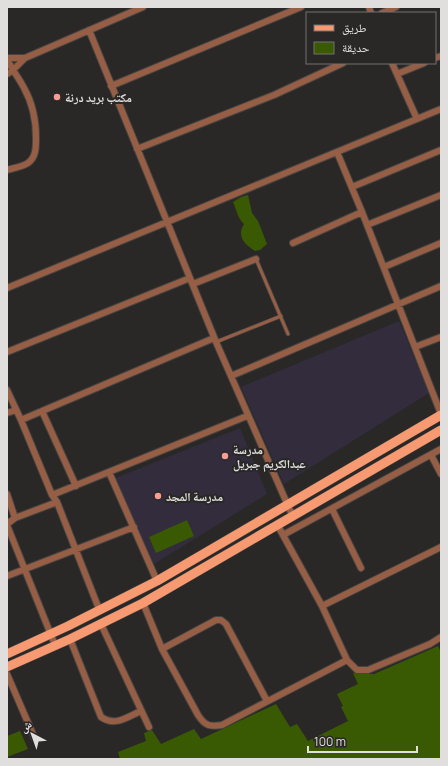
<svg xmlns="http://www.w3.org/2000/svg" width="448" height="766" viewBox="0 0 448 766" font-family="Manrope,'Noto Naskh Arabic',sans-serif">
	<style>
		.education { fill: #322c3d }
		.green { fill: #395a03 }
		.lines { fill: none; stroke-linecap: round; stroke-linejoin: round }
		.service-casing { stroke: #474543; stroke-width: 4.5 }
		.minor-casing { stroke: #474543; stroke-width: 8 }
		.primary-casing { stroke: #474543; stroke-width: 10 }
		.service { stroke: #975e46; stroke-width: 3 }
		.minor { stroke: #975e46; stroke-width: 6 }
		.primary { stroke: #f89a71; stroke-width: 9 }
		.poi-dot { fill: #f59c93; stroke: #2a2826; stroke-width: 1.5 }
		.labels { text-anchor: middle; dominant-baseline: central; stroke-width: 4; stroke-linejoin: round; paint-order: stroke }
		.poi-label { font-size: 12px; font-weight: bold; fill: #e0dfde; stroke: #2a2826; text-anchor: start }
	</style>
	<rect width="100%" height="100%" fill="#2a2826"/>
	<!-- education -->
	<path class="education" d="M 399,321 L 429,393 L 284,484 L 241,387 Z
		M 240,428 L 267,494 L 154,564 L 113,479 Z"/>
	<!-- green -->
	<path class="green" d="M 248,195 L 252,213 L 258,221 L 267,244 L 260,250 L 255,251 C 245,245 236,236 244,224 C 237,217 237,211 233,202 L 241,197 Z
		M 187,520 L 194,536 L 156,553 L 149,537 Z
		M 438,646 L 441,652 L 441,759 L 120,759 L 118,752 L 146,741 L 144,733 L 152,730 L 161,744 L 194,729 L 201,739 L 276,704 L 290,727 L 297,724 L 308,741 L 348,721 L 341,707 L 343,706 L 337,694 L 358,684 L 353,673 L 374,674 Z
		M 20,731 L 28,749 L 7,757 L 7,736 Z"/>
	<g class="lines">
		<!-- service casing -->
		<g class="service-casing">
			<path id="service" d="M 256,259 L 288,334
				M 216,342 L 281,316"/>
		</g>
		<!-- minor casing -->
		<g class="minor-casing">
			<path id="minor" d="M 369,7 L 371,13
				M 382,13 L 396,7
				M 89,30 L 216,342 L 293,517
				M 7,58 L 25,58
				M 435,58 L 441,56
				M 7,59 C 12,70 19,78 24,88 C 33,104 36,121 36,138 C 36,148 36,157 28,163 C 22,167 13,168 7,170
				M 392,63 L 417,119
				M 7,74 L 12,71 L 25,58 L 143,7
				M 397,74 L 424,63
				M 111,86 L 301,7
				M 137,149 L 274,95 L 343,63
				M 337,152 L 362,212 L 441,414
				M 352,187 L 441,150
				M 367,225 L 441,195
				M 293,243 L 362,212
				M 384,267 L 441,243
				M 193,284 L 256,259
				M 7,288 L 441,109
				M 415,347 L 441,337
				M 7,352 L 190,278
				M 231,376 L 441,286
				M 7,390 L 21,420 L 52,495 L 57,502 L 99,609
				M 42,411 L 76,486
				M 7,413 L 16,410
				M 21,420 L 214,338
				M 431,455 L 441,474
				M 109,472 L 157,581
				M 7,494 L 15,518
				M 52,495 L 247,416
				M 332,509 L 361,568
				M 7,524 L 15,518 L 57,502
				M 7,525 L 55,645
				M 278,526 L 322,606 L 347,660 L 357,670 L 368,670 L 430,644 L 441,637
				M 283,535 L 441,449
				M 7,576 L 134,527
				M 143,603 L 162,649 L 198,715 C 205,726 210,727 222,725 L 347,660
				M 322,606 L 441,547
				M 101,624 L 149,727
				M 70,639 L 101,717 C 115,727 127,717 141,711
				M 162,649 L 216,620 L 221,620 L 226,624 L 267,701
				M 7,674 L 35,739"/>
		</g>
		<!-- primary casing -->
		<g class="primary-casing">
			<path id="primary" d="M 7,654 L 68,626 L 157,581 L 441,415
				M 7,667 L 70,639 L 143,603 L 441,430"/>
		</g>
		<!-- service -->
		<use href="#service" class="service"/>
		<!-- minor -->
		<use href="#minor" class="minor"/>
		<!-- primary -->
		<use href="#primary" class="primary"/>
	</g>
	<!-- markers -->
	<g class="poi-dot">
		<circle cx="57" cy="97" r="4"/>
		<circle cx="225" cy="456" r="4"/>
		<circle cx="158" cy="496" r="4"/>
	</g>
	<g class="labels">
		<!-- poi labels -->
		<g class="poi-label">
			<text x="65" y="97">مكتب بريد درنة</text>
			<text x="233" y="449">مدرسة<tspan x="233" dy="14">عبدالكريم جبريل</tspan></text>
			<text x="166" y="496">مدرسة المجد</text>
		</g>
	</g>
	<!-- border -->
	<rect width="448" height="766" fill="none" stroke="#e0dfde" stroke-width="16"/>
	<!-- legend -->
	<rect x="306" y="12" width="130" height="52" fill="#2a2826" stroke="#737170"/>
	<rect x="314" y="25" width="20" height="6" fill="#f89a71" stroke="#737170"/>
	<text x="342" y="32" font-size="12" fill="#e0dfde">طريق</text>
	<rect x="314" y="42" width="20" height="12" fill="#395a03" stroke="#737170"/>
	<text x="342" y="52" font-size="12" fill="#e0dfde">حديقة</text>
	<!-- north arrow -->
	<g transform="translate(32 734) rotate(319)" stroke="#2a2826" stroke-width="3" paint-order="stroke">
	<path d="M0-3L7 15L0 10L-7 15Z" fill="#e0dfde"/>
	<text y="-6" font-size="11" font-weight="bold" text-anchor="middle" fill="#e0dfde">ش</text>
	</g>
	<!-- scale -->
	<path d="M308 746v6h109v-6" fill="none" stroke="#e0dfde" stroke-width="2"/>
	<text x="314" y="746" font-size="12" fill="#e0dfde" stroke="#2a2826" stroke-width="3" paint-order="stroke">100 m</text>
</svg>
